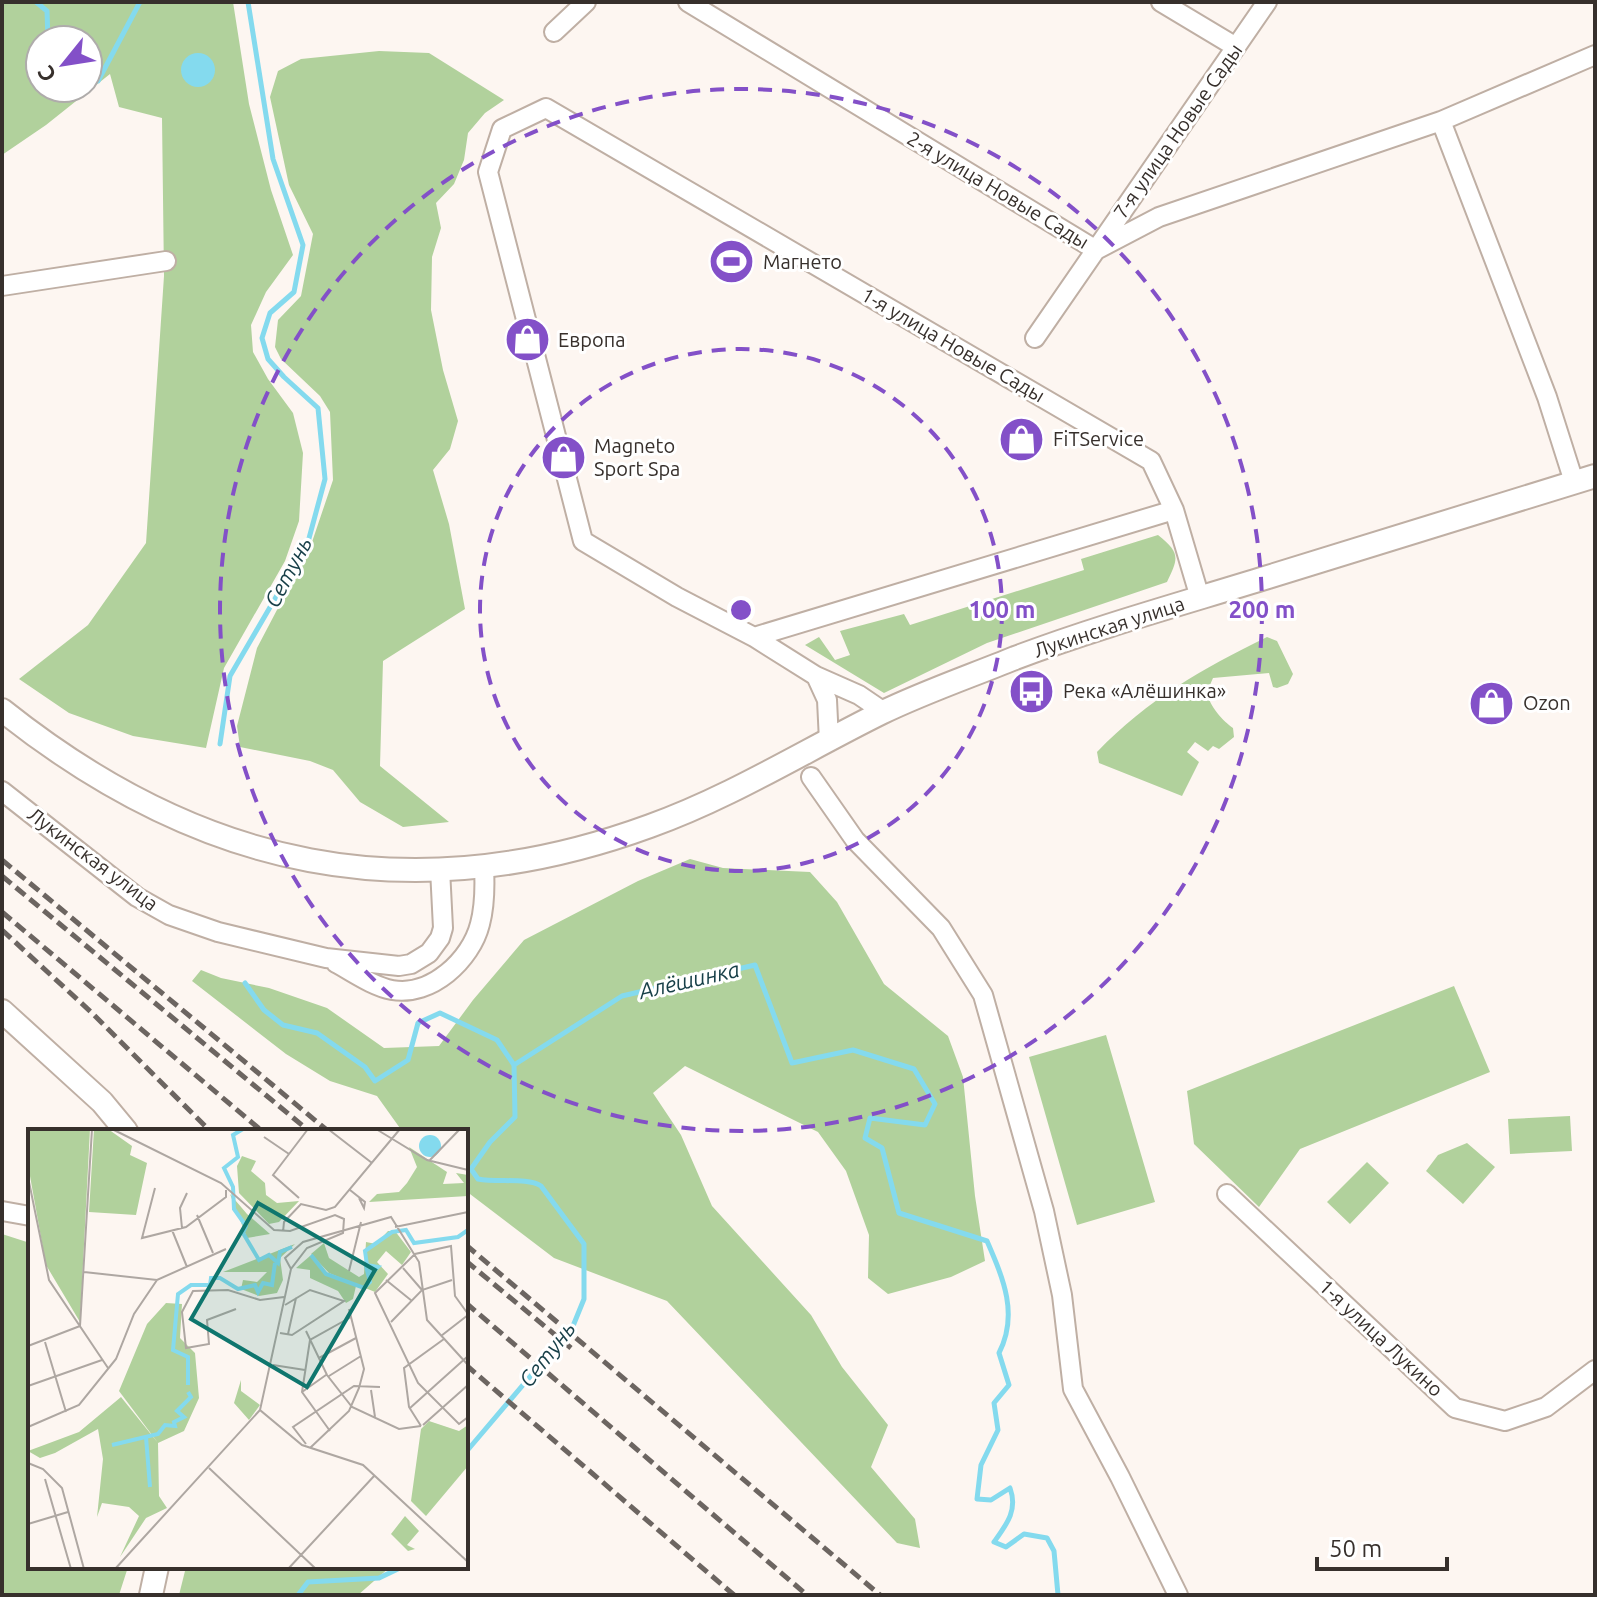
<svg xmlns="http://www.w3.org/2000/svg" width="1597" height="1597" viewBox="0 0 1597 1597" font-family="Ubuntu,sans-serif">
	<style>
		.green { fill: #b1d19c; fill-rule: evenodd }
		.water { fill: #84daee }
		.lines { fill: none; stroke-linecap: round; stroke-linejoin: round }
		.stream { stroke: #84daee; stroke-width: 5 }
		.minor-casing { stroke: #bfafa4; stroke-width: 22 }
		.major-casing { stroke: #bfafa4; stroke-width: 26 }
		.minor { stroke: #fff; stroke-width: 18 }
		.major { stroke: #fff; stroke-width: 22 }
		.rail { stroke: #6c6561; stroke-width: 5; stroke-dasharray: 12 6; stroke-linecap: butt }
		.ring { fill: none; stroke: #8350c8; stroke-width: 4; stroke-dasharray: 14 10 }
		.labels { text-anchor: middle; stroke-width: 6; stroke-linejoin: round; paint-order: stroke }
		.street-label { font-size: 20px; fill: #37302c; stroke: #fff }
		.poi-label { font-size: 20px; fill: #37302c; stroke: #fff; text-anchor: start }
		.water-label { font-size: 22px; font-style: italic; fill: #173f48; stroke: #fff }
		.inset-river { fill: none; stroke: #84daee; stroke-width: 4 }
		.inset-road { fill: none; stroke: #aea7a2; stroke-width: 2 }
		.view { fill: #0f766e; fill-opacity: 0.15; stroke: #0f766e; stroke-width: 4 }
		.inset-edge { fill: none; stroke: #37302c; stroke-width: 4 }
		.centre { fill: #8350c8; stroke: #fff; stroke-width: 4 }
		.ring-label { font-size: 24px; text-anchor: middle; font-weight: bold; fill: #8350c8; stroke: #fff; stroke-width: 6; stroke-linejoin: round; paint-order: stroke }
	</style>
	<rect width="100%" height="100%" fill="#fdf6f1"/>
	<path class="green" d="M2 2H233L249 104 271 190 293 255 266 292 251 325 253 352 268 379 293 413 303 453 299 521 285 561 224 668 206 748 133 736 69 713 19 679 88 625 146 543 164 276 162 118 119 107 110 74 46 125 2 155ZM40 40H88V88H40Z
		M379 51 429 53 504 100 485 113 468 133 464 160 454 184 436 203 441 228 432 257 431 310 443 370 458 421 450 449 433 470 449 524 465 609 383 661 380 766 449 822 403 827 360 802 333 770 310 761 240 747 237 726 257 648 311 545 333 480 330 412 320 396 281 359 275 347 278 320 301 296 313 234 289 185 270 97 278 71 301 59Z
		M1158 535C1180 553 1179 557 1167 582L987 643 884 693 805 645 819 637 835 660 850 655 840 631 904 614 910 625 1084 570 1081 559Z
		M1267 637 1277 641 1293 674 1288 684 1277 688 1273 687 1269 673 1213 678C1211 683 1208 688 1208 693 1208 705 1224 722 1233 728L1234 737 1219 749 1213 746 1208 751 1195 742 1187 752 1199 762 1182 796 1099 763 1097 752C1148 699 1202 669 1267 637Z
		M690 859 723 868 810 872 837 902 884 984 948 1036 963 1077 975 1196 985 1261 951 1277 888 1294 868 1278 869 1235 846 1171 818 1132 685 1066 653 1093 681 1135 712 1206 811 1315 842 1367 888 1425 871 1467 915 1519 920 1548 897 1543 667 1301 554 1258 466 1191V1131H402L377 1096 330 1081 286 1054 192 981 201 970 221 978 269 988 327 1008 384 1048 439 1046 473 1000 524 940 638 881Z
		M1454 986 1490 1072 1300 1149 1259 1207 1194 1144 1187 1091Z
		M1106 1035 1155 1202 1077 1225 1029 1057Z
		M1570 1116 1572 1151 1510 1154 1508 1119Z
		M1467 1143 1495 1167 1463 1204 1426 1171 1438 1155Z
		M1367 1162 1389 1183 1350 1224 1327 1202Z
		M2 1234 30 1243V1567H128L119 1595H2Z
		M186 1567H390L358 1595H179Z"/>
	<path class="water" d="M181 70a17 17 0 1 1 34 0a17 17 0 1 1-34 0Z"/>
	<g class="lines">
		<path class="stream" d="M36 2 47 11 48 40
			M88 81H98L140 2
			M220 744 230 676 308 542 325 479 318 408 284 377 268 359 262 338 270 313 294 292 303 245 273 159 248 2
			M245 983 264 1010 283 1025 317 1033 365 1067 375 1081 408 1060 418 1023 440 1013 497 1040 514 1065 515 1117 490 1142 471 1169 478 1179C497 1183 527 1177 541 1186L584 1244V1299L573 1326 466 1452
			M514 1065 622 996 755 965 792 1063 853 1050 914 1069 935 1104 925 1125 870 1118 865 1138 882 1148 899 1213 987 1241C1003 1278 1019 1314 999 1353L1009 1385 994 1403 998 1430 981 1465 977 1499 991 1500 1010 1488C1018 1510 1007 1524 994 1542L1006 1547 1024 1534 1047 1538 1054 1551 1058 1595
			M298 1595 308 1582 379 1578 402 1567"/>
		<defs>
			<path id="minor" d="M688 2 1096 250 1159 217 1441 121 1595 55
				M1161 2 1236 47
				M554 32 586 2
				M1441 121 1547 397 1574 482
				M2 286 166 261
				M1035 338 1267 2
				M754 637 1174 510
				M816 676 827 700 829 741
				M884 712 859 695 816 676 754 637 677 597 583 541 488 172 502 129 546 108 1151 461 1174 510 1200 598
				M811 777 855 840 941 928 983 995 1044 1211 1062 1295 1073 1389 1120 1477 1178 1595
				M2 791 137 897 169 915 218 932 326 958 399 966 411 964 429 953 440 938 443 928 440 869
				M336 963C353 972 372 986 392 990 431 997 471 960 480 924 485 905 485 886 484 867
				M1227 1194 1455 1408 1505 1421 1546 1407 1595 1370
				M2 1211 30 1216"/>
			<path id="major" d="M2 710C200 868 409 914 650 826 731 797 804 751 881 713 924 692 971 676 1015 658 1097 627 1184 603 1268 577 1377 544 1486 509 1595 476
				M2 1011 102 1102 126 1131
				M151 1595 157 1567"/>
		</defs>
		<use href="#minor" class="minor-casing"/>
		<use href="#major" class="major-casing"/>
		<use href="#minor" class="minor"/>
		<use href="#major" class="major"/>
		<path class="rail" d="M2 860 328 1131
			M2 876 309 1131
			M2 912 262 1131
			M2 930 91 1012 210 1131
			M466 1245 880 1595
			M466 1261 571 1348
			M466 1303 807 1595
			M466 1365 734 1595"/>
	</g>
	<g class="ring">
		<circle cx="741" cy="610" r="261"/>
		<circle cx="741" cy="610" r="521"/>
	</g>
	<defs>
		<symbol id="stadium-disc" viewBox="-11 -11 22 22"><circle r="9.5" fill="#8350c8" stroke="#fff"/><path d="M0-5a6.5 5 0 1 0 0 10a6.5 5 0 1 0 0-10ZM-3.5-1.8h7v3.6h-7Z" fill="#fff"/></symbol>
		<symbol id="shop-disc" viewBox="-11 -11 22 22"><circle r="9.5" fill="#8350c8" stroke="#fff"/><path d="M-5-2.5h2.3a2.7 3.5 0 0 1 5.4 0H5L5.5 6h-11ZM-1.5-2.5h3a1.5 2.3 0 0 0-3 0Z" fill="#fff"/></symbol>
		<symbol id="bus-disc" viewBox="-11 -11 22 22"><circle r="9.5" fill="#8350c8" stroke="#fff"/><path d="M-5-6H5V4H4V6H2V4H-2V6H-4V4H-5ZM-3.5-4V0h7V-4ZM-3.5 1.2v1.5H-2V1.2ZM2 1.2v1.5H3.5V1.2Z" fill="#fff"/></symbol>
	</defs>
	<g fill-rule="evenodd">
		<use href="#stadium-disc" x="706" y="236" width="51" height="51"/>
		<use href="#shop-disc" x="502" y="314" width="51" height="51"/>
		<use href="#shop-disc" x="996" y="414" width="51" height="51"/>
		<use href="#shop-disc" x="538" y="432" width="51" height="51"/>
		<use href="#bus-disc" x="1006" y="666" width="51" height="51"/>
		<use href="#shop-disc" x="1466" y="678" width="51" height="51"/>
	</g>
	<g class="labels">
		<g class="street-label">
			<text transform="translate(1178 131) rotate(-55)" y="7">7-я улица Новые Сады</text>
			<text transform="translate(998 190) rotate(31)" y="7">2-я улица Новые Сады</text>
			<text transform="translate(953 345) rotate(30)" y="7">1-я улица Новые Сады</text>
			<text transform="translate(1109 627) rotate(-18)" y="7">Лукинская улица</text>
			<text transform="translate(93 859) rotate(37)" y="7">Лукинская улица</text>
			<text transform="translate(1381 1338) rotate(43)" y="7">1-я улица Лукино</text>
		</g>
		<g class="poi-label">
			<text x="763" y="269">Магнето</text>
			<text x="558" y="347">Европа</text>
			<text x="1053" y="446">FiTService</text>
			<text x="594" y="453">Magneto<tspan x="594" dy="23">Sport Spa</tspan></text>
			<text x="1063" y="698">Река «Алёшинка»</text>
			<text x="1523" y="710">Ozon</text>
		</g>
		<g class="water-label">
			<text transform="translate(288 572) rotate(-62)" y="8">Сетунь</text>
			<text transform="translate(689 980) rotate(-13)" y="8">Алёшинка</text>
			<text transform="translate(547 1354) rotate(-52)" y="8">Сетунь</text>
		</g>
	</g>
	<g transform="translate(28 1129)">
		<rect width="440" height="440" fill="#fdf6f1"/>
		<path d="M1 0H62L52 193 18 136 0 36ZM66 0H80L104 17 102 26 119 34 108 86 61 83ZM381 18 419 43 415 55 436 54 428 44 440 46V67L341 73 349 65 371 63 379 54 389 38ZM214 27 228 32 223 42 237 54 238 66 249 74 271 72 251 93 241 95 211 64 209 37ZM202 65 219 85 242 105 219 109ZM360 102H367L383 123 374 136 358 122 349 133 360 145 347 163 301 144 283 125 296 114 301 129 331 148 336 145 338 113 348 115ZM267 115 252 129 255 151 249 164 231 167 213 160 215 151 229 153 239 143H195ZM282 127 298 145 328 157 325 170 318 174 310 162 282 149V141L268 139ZM138 174 154 175 152 209 167 224 171 269 156 302 130 314 131 367 139 379 118 389 92 428 111 387 101 378 74 374 69 388 75 330 70 300 27 324 12 329 0 322 51 303 93 268 130 314 91 262 119 195ZM213 251V262L232 276 221 291 206 274ZM401 292 431 302 440 296V337L398 387 383 372 393 300ZM377 387 391 402 379 416 387 420 380 422 363 405Z" fill="#b1d19c"/>
		<path d="M391 17a11 11 0 1 1 22 0a11 11 0 1 1-22 0Z" fill="#84daee"/>
		<path class="inset-river" d="M215 0 205 6 210 28 196 39 205 58 206 80 218 97 215 104 231 131 241 126 250 134 252 123 264 118M283 126 298 145 336 159 342 153 339 141 344 144 350 138 339 136 337 122 364 103 378 101 386 114 430 108 440 101M160 256V228L145 221 150 165 163 156H182L183 149H192L210 160 227 156 230 163 235 154 244 156 247 134M118 308 122 358M84 316 130 305 137 296 147 297 146 293 156 288 149 282 163 268 160 263"/>
		<path class="inset-road" d="M84 0 193 54 246 101 262 102 307 86 316 90 315 104 279 119 263 140 232 281 274 316 335 336 440 433M300 0 344 34M348 0 399 31 440 41M236 8 261 25M401 32 432 0M0 48 21 151 80 239M127 59 114 109 158 98 198 68V61M322 61 337 73 336 79 331 69M271 69 245 46 280 0M169 86 185 124M367 98 440 83M154 99 152 79 159 64M144 101 159 138M255 103 256 93 273 75 298 81 307 78 372 0M375 139 394 161M263 140 257 129 275 113 363 88 391 133 399 191 440 236M321 142 333 93M56 143 129 151 198 120M358 151 384 172M208 180 179 191 181 215 158 219 154 183 165 162 200 161 232 171 256 168M440 185 427 167 423 117 387 125 347 164 390 254 431 295 440 288M363 193 394 161 424 151M52 197 64 0M278 202 299 246 324 278 371 300 393 297M252 204 264 206 316 172 282 161 257 176M260 205 268 169M413 207 440 186M17 213 38 283M0 217 52 197M291 229 328 209M245 236 277 241M301 247 333 227M0 257 74 231M343 261 347 288M274 263 298 246M382 279 440 227M395 296 440 256M393 297 381 278 376 239 416 210M0 298 51 276 88 230 106 185 129 151M302 302 274 263 282 211 323 188M278 315 265 298 326 257 352 258M282 319 321 282 331 259 336 240 321 180M0 334 15 340 34 359 56 440M181 339 288 440M17 350 43 440M0 395 40 383M87 440 232 281M260 440 347 346"/>
		<path class="view" d="M230 74 347 141 279 258 163 190Z"/>
		<rect width="440" height="440" class="inset-edge"/>
	</g>
	<circle cx="741" cy="610" r="12" class="centre"/>
	<g class="ring-label">
		<text x="1002" y="618">100 m</text>
		<text x="1262" y="618">200 m</text>
	</g>
	<rect width="1597" height="1597" fill="none" stroke="#37302c" stroke-width="8"/>
	<g transform="translate(64 64) rotate(240)"><circle r="38" fill="#ffffff" stroke="#afacab" stroke-width="2"/>
	<path d="M0-6L14 30L0 20L-14 30Z" fill="#8350c8"/>
	<text y="-12" font-size="22" font-weight="bold" text-anchor="middle" fill="#37302c">С</text>
	</g>
	<path d="M1317 1557v12h130v-12" fill="none" stroke="#37302c" stroke-width="4"/>
	<text x="1329" y="1557" font-size="24" fill="#37302c" stroke="#ffffff" stroke-width="6" paint-order="stroke">50 m</text>
</svg>
